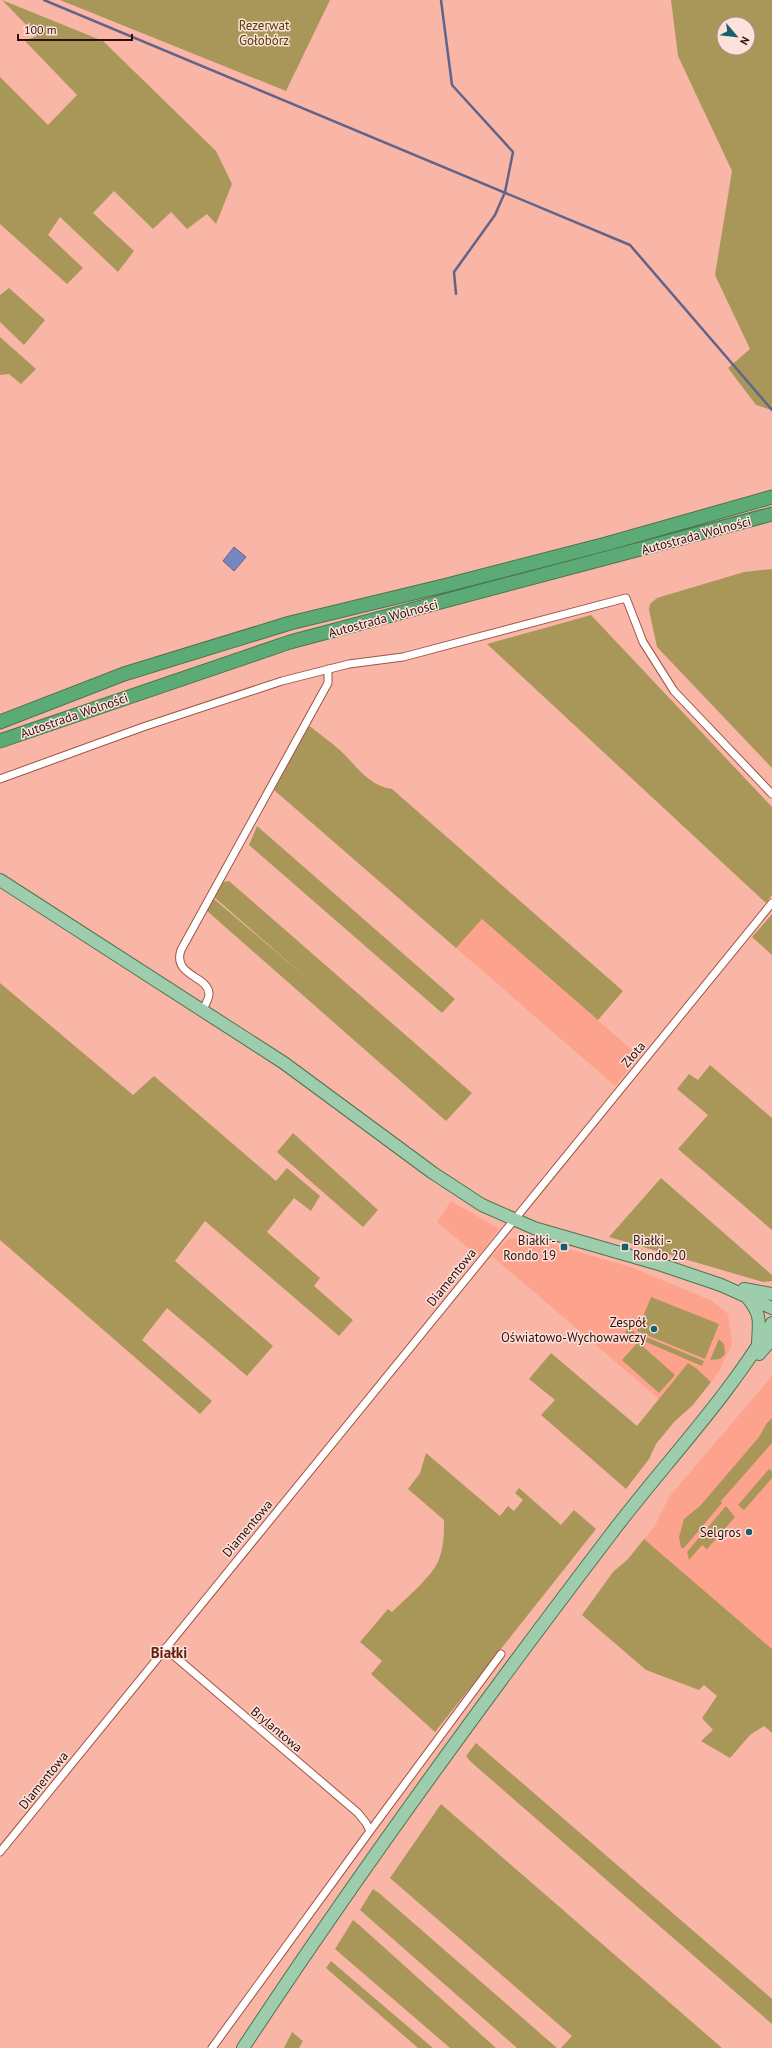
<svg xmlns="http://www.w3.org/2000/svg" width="772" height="2048" viewBox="0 0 772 2048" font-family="'PT Sans',sans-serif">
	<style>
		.built { fill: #fda28d }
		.green { fill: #a9975a; fill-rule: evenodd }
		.water { fill: #7886c0; stroke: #626389 }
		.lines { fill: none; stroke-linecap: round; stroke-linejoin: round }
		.stream { stroke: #626389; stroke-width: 2.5 }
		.street-casing { stroke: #9f5444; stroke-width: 9 }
		.primary-casing { stroke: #4c7550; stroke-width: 14 }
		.highway-casing { stroke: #4c7550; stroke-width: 15 }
		.street { stroke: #fff; stroke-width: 7 }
		.primary { stroke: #9dcdad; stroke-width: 12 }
		.highway { stroke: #5cab77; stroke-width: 13 }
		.poi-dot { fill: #16606e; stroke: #fde2dc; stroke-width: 1.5 }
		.labels { text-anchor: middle; stroke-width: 3; stroke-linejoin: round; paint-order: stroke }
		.park-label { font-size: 13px; fill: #4f4009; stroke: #fde2dc }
		.street-label { font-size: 13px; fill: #2e1009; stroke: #fde2dc }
		.poi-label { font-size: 13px; fill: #2e1009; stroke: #fde2dc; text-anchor: end }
		.quarter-label { font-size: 15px; font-weight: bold; fill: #631e0f; stroke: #fde2dc }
	</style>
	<rect width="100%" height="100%" fill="#f9b6a6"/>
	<path class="built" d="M482 919 639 1056 615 1086 456 948Z
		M451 1201 499 1229 478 1256 437 1222Z
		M527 1237 634 1268 712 1301 728 1314 732 1345 718 1373 711 1382 696 1368 688 1363 659 1399 492 1256 507 1240Z
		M772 1376V1649L644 1539 654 1527 669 1497Z"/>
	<path class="green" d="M2 0 103 41 216 151 232 184 216 224 207 214 187 229 171 212 153 229 114 191 93 213 134 251 118 272 60 217 48 235 83 268 67 284 0 224V77L48 125 77 95 25 41 37 36Z
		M60 0H330L286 91Z
		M671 0H772V410L756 405 728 368 750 349 715 275 732 171 678 56ZM724 24H748V48H724Z
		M9 288 45 320 24 345 0 322V295Z
		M0 337 36 369 21 384 9 374 0 375Z
		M772 569V768L657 647 649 610 650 604 657 598 744 572Z
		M591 615 772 807V895L766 903 487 644Z
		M306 726 311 727C322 736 335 745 345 755 359 770 371 786 392 789L623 991 598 1020 482 919 456 948 274 790Z
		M257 826 455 999 442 1013 249 845Z
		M229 881 472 1093 446 1121 207 911 214 899 308 979 214 897 223 882Z
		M772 914V955L752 937Z
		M0 983 133 1095 154 1076 276 1181 287 1168 320 1196 311 1211 294 1198 267 1232 320 1278 314 1286 353 1320 339 1336 205 1221 175 1261 273 1346 247 1376 167 1308 142 1340 212 1401 200 1414 0 1240Z
		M710 1065 772 1118V1230L678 1149 708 1115 677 1089 689 1074 698 1080Z
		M293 1133 378 1210 363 1227 277 1152Z
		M661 1178 772 1275V1281L763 1282 609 1237Z
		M651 1297 719 1324 705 1359 637 1331Z
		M627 1329 704 1361 702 1366 625 1333Z
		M719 1339 724 1344 725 1354 720 1359 710 1360Z
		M638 1342 675 1375 659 1393 622 1360Z
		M551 1353 637 1426 688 1363 696 1368 711 1382 693 1405 674 1422 656 1444 649 1459 626 1489 541 1415 555 1400 529 1379Z
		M772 1418V1443L721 1501 722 1503 684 1548H681L679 1537 684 1519 700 1506 759 1437 767 1423Z
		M426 1453 500 1516 508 1506 514 1511 523 1500 515 1493 519 1488 561 1525 574 1510 596 1529 435 1732 371 1674 382 1661 360 1642 388 1609 392 1612C405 1599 434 1575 439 1559 444 1546 444 1534 444 1520L408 1489 420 1473Z
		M769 1469 772 1471V1478L744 1510 738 1505Z
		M726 1506 735 1517 707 1549 702 1545 689 1560 687 1552Z
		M644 1539 772 1649V1733L764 1726 750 1735 730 1758 701 1741 713 1730 702 1718 717 1696 704 1685 699 1690 646 1670 582 1615 613 1572 628 1559Z
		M476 1743 772 1999V2024L471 1762 466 1756Z
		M441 1804 722 2048H561L572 2036 390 1878Z
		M373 1889 379 1893 557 2048H517L360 1910Z
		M353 1920 358 1924 496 2048H450L335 1949Z
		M331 1961 433 2048H418L326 1968Z
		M292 2032 303 2041 299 2048H284Z"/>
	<path class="water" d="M234 547 246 557 234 571 223 561Z"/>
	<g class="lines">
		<path class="stream" d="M44 0 630 245 772 410
			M441 0 452 85 513 152 505 192 495 215 454 272 456 294"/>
		<defs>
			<path id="street" d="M0 779 143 727 282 681 349 664 403 657 626 598 643 642 674 691 772 794
				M203 1009C205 1005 209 999 209 994 209 976 172 976 181 950L328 683V669
				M165 1648 358 1813 366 1823 370 1831 212 2048
				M370 1831 501 1654
				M0 1852 772 903"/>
			<path id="primary" d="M0 880 284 1063 433 1173 482 1205 534 1228 662 1265 721 1285 772 1308
				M744 1289 772 1294
				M747 1297C762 1316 759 1320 758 1343
				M759 1354 772 1339
				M243 2048C359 1872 483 1702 611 1534 664 1464 727 1399 772 1323"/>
			<path id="highway" d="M0 722 124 674 290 623 447 585 606 544 772 497
				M0 741 290 642 772 514"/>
		</defs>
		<use href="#street" class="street-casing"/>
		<use href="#primary" class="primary-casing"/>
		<use href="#highway" class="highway-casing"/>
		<use href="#street" class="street"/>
		<use href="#primary" class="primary"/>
		<use href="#highway" class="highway"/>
	</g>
	<g class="poi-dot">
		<rect x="560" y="1243" width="8" height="8" rx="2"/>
		<rect x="621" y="1243" width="8" height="8" rx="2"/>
		<circle cx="654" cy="1329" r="4"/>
		<circle cx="749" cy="1532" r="4"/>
	</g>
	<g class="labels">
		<g class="park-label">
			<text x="264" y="30">Rezerwat<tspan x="264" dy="15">Gołobórz</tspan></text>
		</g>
		<g class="street-label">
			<text transform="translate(696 535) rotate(-15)" y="5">Autostrada Wolności</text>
			<text transform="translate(383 618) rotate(-15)" y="5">Autostrada Wolności</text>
			<text transform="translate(74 715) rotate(-19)" y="5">Autostrada Wolności</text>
			<text transform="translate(633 1054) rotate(-50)" y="5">Złota</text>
			<text transform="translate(451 1277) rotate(-51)" y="5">Diamentowa</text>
			<text transform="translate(247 1528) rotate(-50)" y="5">Diamentowa</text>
			<text transform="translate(277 1729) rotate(40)" y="5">Brylantowa</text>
			<text transform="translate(43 1780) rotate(-51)" y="5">Diamentowa</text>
		</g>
		<g class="poi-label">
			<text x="556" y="1245">Białki -<tspan x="556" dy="15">Rondo 19</tspan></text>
			<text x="633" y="1245" text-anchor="start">Białki -<tspan x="633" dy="15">Rondo 20</tspan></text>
			<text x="646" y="1327">Zespół<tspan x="646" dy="15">Oświatowo-Wychowawczy</tspan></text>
			<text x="741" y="1537">Selgros</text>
		</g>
		<g class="quarter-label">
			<text x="169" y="1658">Białki</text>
		</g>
	</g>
	<g transform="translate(736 36) rotate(118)"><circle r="19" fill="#fde2dc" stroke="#aa8e88"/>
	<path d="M0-3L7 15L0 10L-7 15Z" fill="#16606e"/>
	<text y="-6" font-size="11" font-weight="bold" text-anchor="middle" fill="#2e1009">N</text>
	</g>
	<path d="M18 34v6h114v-6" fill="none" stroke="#2e1009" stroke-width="2"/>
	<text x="24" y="34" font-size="12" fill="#2e1009" stroke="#fde2dc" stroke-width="3" paint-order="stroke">100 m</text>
</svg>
